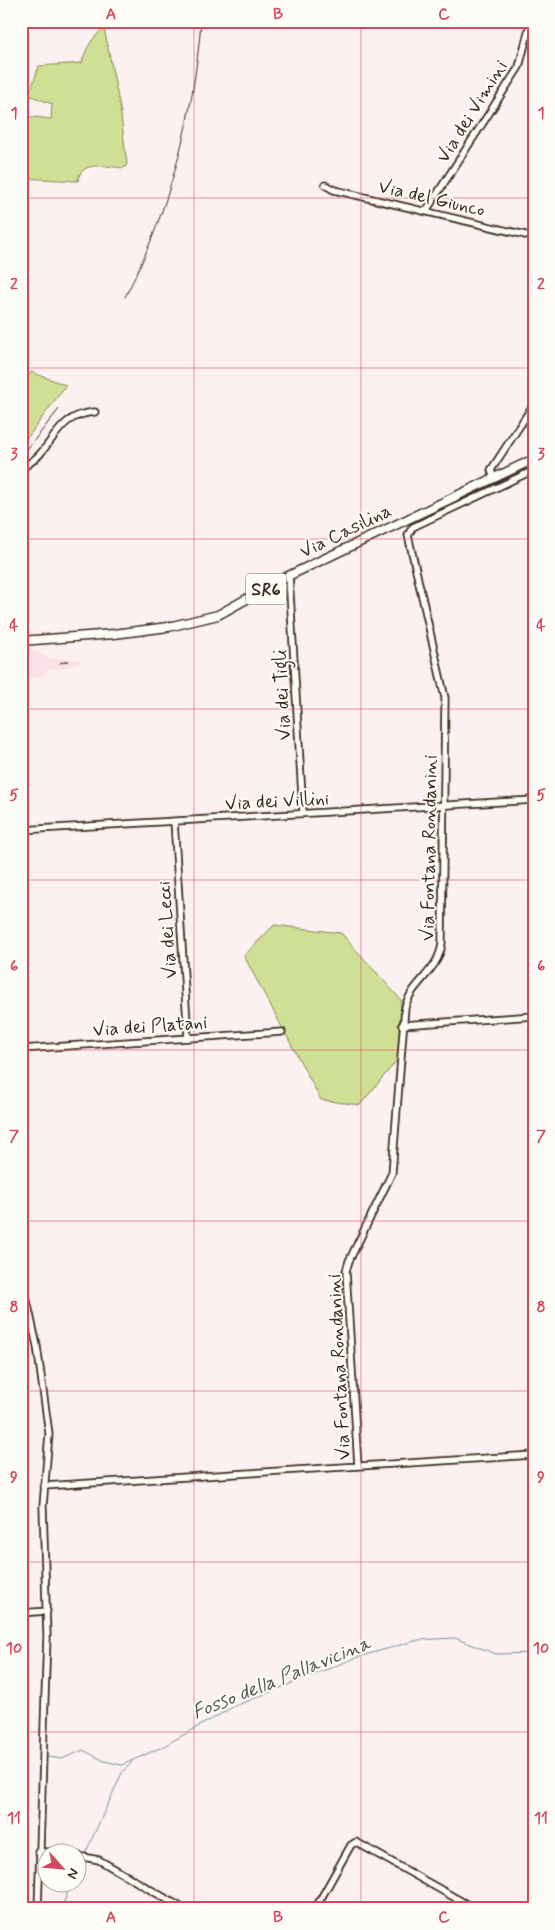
<svg xmlns="http://www.w3.org/2000/svg" width="555" height="1930" viewBox="0 0 555 1930" font-family="Mynerve,sans-serif">
	<style>
		.built { fill: #fae1e7 }
		.green { fill: #cfe094; stroke: #858559 }
		.lines { fill: none; stroke-linecap: round; stroke-linejoin: round }
		.stream { stroke: #70929f; stroke-width: 1 }
		.minor-casing { stroke: #3b2a1e; stroke-width: 9 }
		.major-casing { stroke: #3b2a1e; stroke-width: 11 }
		.minor { stroke: #fdfcf7; stroke-width: 5.5 }
		.major { stroke: #fdfcf7; stroke-width: 8 }
		.rail { stroke: #3b2a1e; stroke-width: 1 }
		.grid { fill: none; stroke: #d1495b; stroke-width: 1; stroke-opacity: 0.55 }
		.labels { text-anchor: middle; stroke-width: 4; stroke-linejoin: round; paint-order: stroke }
		.shield { fill: #fdfcf7; stroke: #75695f; stroke-width: 1 }
		.shield-label { font-size: 18px; font-weight: bold; fill: #3b2a1e }
		.street-label { font-size: 19px; fill: #3b2a1e; stroke: #fdfcf7 }
		.water-label { font-size: 20px; font-style: italic; fill: #515554; stroke: #fdfcf7 }
		.neatline { fill: none; stroke: #d1495b; stroke-width: 2 }
		.grid-label { font-size: 16px; text-anchor: middle; font-weight: bold; fill: #d1495b }
	</style>
	<rect width="100%" height="100%" fill="#fcf0f0"/>
	<filter id="ink" filterUnits="userSpaceOnUse"><feTurbulence type="fractalNoise" baseFrequency=".02" numOctaves="2"/><feDisplacementMap in="SourceGraphic" scale="10" xChannelSelector="R" yChannelSelector="G"/><feConvolveMatrix kernelMatrix="1 2 1 2 8 2 1 2 1" color-interpolation-filters="sRGB"/></filter>
	<g filter="url(#ink)">
		<path class="built" d="M21 647H29L49 659H80V663L57 669H48L41 677 21 678Z"/>
		<path class="green" d="M104 28 120 108 127 165 124 168C109 167 80 159 78 181L21 178V122L24 116 51 119 52 104 29 95 39 66 82 63C85 49 93 37 104 28Z
			M31 372 66 385 28 437 21 435V380L24 381Z
			M274 925 341 933 401 1000 398 1059 360 1105 321 1100 244 956Z"/>
		<g class="lines">
			<path class="stream" d="M48 1757 62 1759 83 1750 104 1761 122 1765 162 1747 235 1706 358 1657 418 1640 455 1638 496 1654 534 1653
				M85 1854 122 1773 132 1762
				M78 1871 82 1860
				M61 1909 72 1882"/>
			<defs>
				<path id="minor" d="M325 185 334 190 534 237
					M426 211 519 67 531 21
					M21 469C28 464 35 460 40 454 59 432 63 415 95 412
					M494 478 491 470 534 404
					M289 576 303 813
					M174 821 188 1038
					M21 830 534 800
					M402 1025 534 1016
					M21 1049 282 1032
					M21 1232 24 1287 37 1346 49 1434 43 1506 47 1636 38 1909
					M358 1466 346 1271 349 1261 392 1173 405 1007C412 982 439 971 442 943L445 698 408 535 413 527 534 470
					M44 1486 534 1455
					M21 1613 47 1611
					M38 1852H53
					M78 1856 99 1860 184 1909
					M21 1908 38 1906
					M315 1909 351 1845 356 1842 475 1909"/>
				<path id="major" d="M21 641 114 634 168 627 218 615 284 578 534 459"/>
			</defs>
			<use href="#minor" class="minor-casing"/>
			<use href="#major" class="major-casing"/>
			<use href="#minor" class="minor"/>
			<use href="#major" class="major"/>
			<path class="rail" d="M125 297C169 213 194 116 201 21
				M21 457 59 409
				M60 663 68 661"/>
		</g>
	</g>
	<path class="grid" d="M194 21V1909M361 21V1909M21 198H534M21 368H534M21 539H534M21 709H534M21 880H534M21 1050H534M21 1221H534M21 1391H534M21 1562H534M21 1732H534"/>
	<g class="labels">
		<rect class="shield" x="246" y="573.5" width="40" height="31" rx="4"/>
		<g class="shield-label">
			<text x="266" y="595">SR6</text>
		</g>
		<g class="street-label">
			<text transform="translate(471 111) rotate(-58)" y="7">Via dei Vimini</text>
			<text transform="translate(432 197) rotate(13)" y="7">Via del Giunco</text>
			<text transform="translate(345 530) rotate(-26)" y="7">Via Casilina</text>
			<text transform="translate(281 695) rotate(-93)" y="7">Via dei Tigli</text>
			<text transform="translate(277 800) rotate(-3)" y="7">Via dei Villini</text>
			<text transform="translate(428 848) rotate(-89)" y="7">Via Fontana Rondanini</text>
			<text transform="translate(166 930) rotate(-94)" y="7">Via dei Lecci</text>
			<text transform="translate(150 1025) rotate(-4)" y="7">Via dei Platani</text>
			<text transform="translate(338 1367) rotate(-93)" y="7">Via Fontana Rondanini</text>
		</g>
		<g class="water-label">
			<text transform="translate(281 1677) rotate(-22)" y="7">Fosso della Pallavicina</text>
		</g>
	</g>
	<rect width="555" height="1930" fill="none" stroke="#fdfcf7" stroke-width="55"/>
	<g transform="translate(62 1868) rotate(117)"><circle r="24" fill="#fdfcf7" stroke="#afa8a0"/>
	<path d="M0-4L9 19L0 12L-9 19Z" fill="#d1495b"/>
	<text y="-8" font-size="14" font-weight="bold" text-anchor="middle" fill="#3b2a1e">N</text>
	</g>
	<rect x="28" y="28" width="500" height="1874" class="neatline"/>
	<g class="grid-label">
		<text x="111" y="19">A</text>
		<text x="278" y="19">B</text>
		<text x="444" y="19">C</text>
		<text x="14" y="118">1</text>
		<text x="541" y="118">1</text>
		<text x="14" y="289">2</text>
		<text x="541" y="289">2</text>
		<text x="14" y="459">3</text>
		<text x="541" y="459">3</text>
		<text x="14" y="630">4</text>
		<text x="541" y="630">4</text>
		<text x="14" y="800">5</text>
		<text x="541" y="800">5</text>
		<text x="14" y="971">6</text>
		<text x="541" y="971">6</text>
		<text x="14" y="1141">7</text>
		<text x="541" y="1141">7</text>
		<text x="14" y="1312">8</text>
		<text x="541" y="1312">8</text>
		<text x="14" y="1482">9</text>
		<text x="541" y="1482">9</text>
		<text x="14" y="1653">10</text>
		<text x="541" y="1653">10</text>
		<text x="14" y="1823">11</text>
		<text x="541" y="1823">11</text>
		<text x="111" y="1922">A</text>
		<text x="278" y="1922">B</text>
		<text x="444" y="1922">C</text>
	</g>
</svg>
